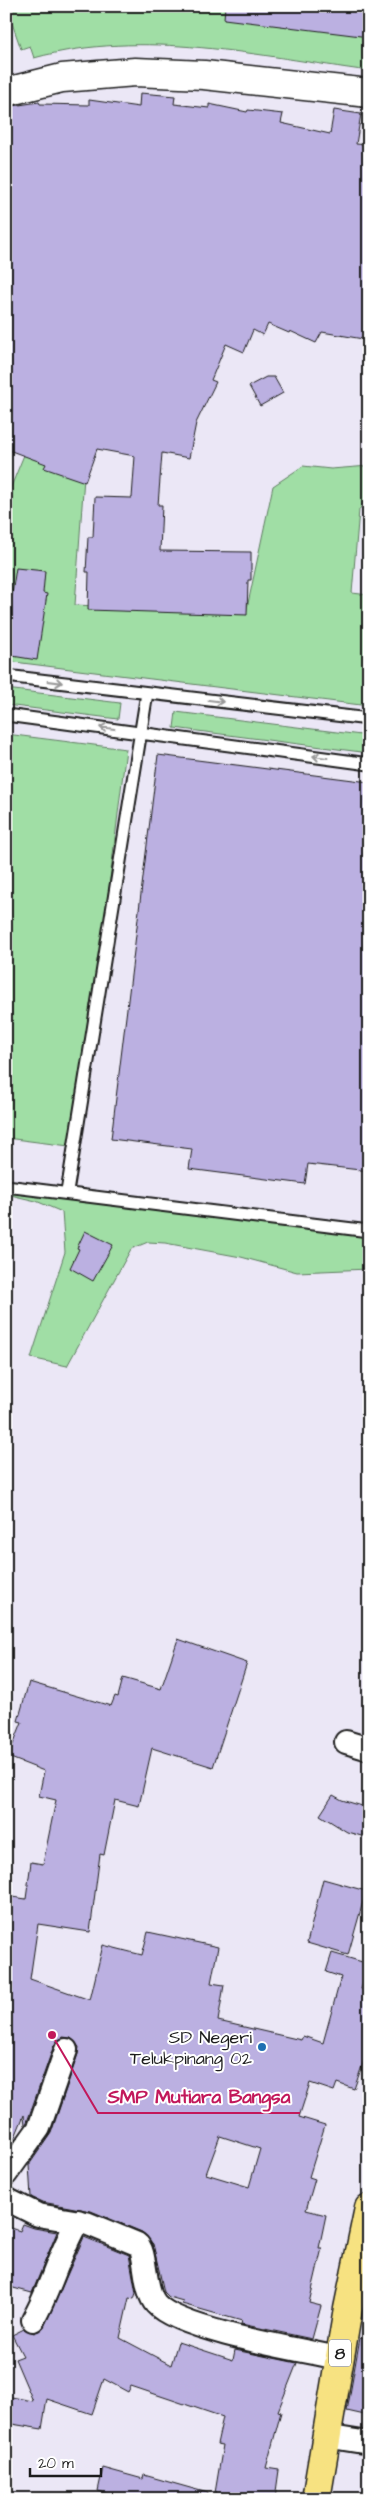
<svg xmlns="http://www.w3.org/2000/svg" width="375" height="2505" viewBox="0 0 375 2505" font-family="'Architects Daughter',sans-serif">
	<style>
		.green { fill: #a0dea5; stroke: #5e7d60 }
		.building { fill: #bbb0e1; stroke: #1c1c1c; fill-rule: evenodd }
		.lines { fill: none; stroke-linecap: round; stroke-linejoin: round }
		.lane-casing { stroke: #1c1c1c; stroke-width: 15 }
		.street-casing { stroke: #1c1c1c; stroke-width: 26 }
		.secondary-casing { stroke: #1c1c1c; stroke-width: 31 }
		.highway-casing { stroke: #1c1c1c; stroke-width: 31 }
		.lane { stroke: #fff; stroke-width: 11 }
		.street { stroke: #fff; stroke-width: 22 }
		.secondary { stroke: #fff; stroke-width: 28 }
		.highway { stroke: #f7e281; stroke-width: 28 }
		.oneway { stroke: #999 }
		.poi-dot { fill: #1f6fb2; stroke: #fff; stroke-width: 2 }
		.labels { text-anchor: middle; stroke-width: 4; stroke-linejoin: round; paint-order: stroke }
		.shield { fill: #fff; stroke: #606060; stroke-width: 1 }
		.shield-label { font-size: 16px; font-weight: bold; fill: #1c1c1c }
		.poi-label { font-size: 18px; fill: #1c1c1c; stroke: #fff; text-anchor: end }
		.leader { fill: none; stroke: #c2185b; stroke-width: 2 }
		.callout-dot { fill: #c2185b; stroke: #fff; stroke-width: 2 }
		.callout-label { font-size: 19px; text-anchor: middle; font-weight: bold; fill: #c2185b; stroke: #fff; stroke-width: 4; stroke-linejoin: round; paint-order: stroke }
	</style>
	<rect width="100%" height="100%" fill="#ebe7f6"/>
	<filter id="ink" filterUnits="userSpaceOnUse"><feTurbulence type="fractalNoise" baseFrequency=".02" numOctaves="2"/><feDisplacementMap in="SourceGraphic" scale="10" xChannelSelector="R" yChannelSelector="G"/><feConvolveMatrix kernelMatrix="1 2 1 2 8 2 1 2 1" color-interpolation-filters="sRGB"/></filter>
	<g filter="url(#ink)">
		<path class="green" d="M6 6H369V71C258 56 144 28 34 58L30 46 21 49Z
			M24 455 84 477 75 605 246 613 273 486 303 466 331 469 369 466V494L359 510 352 593 369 595V706L6 661V499Z
			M6 689 120 703 118 719 6 705Z
			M176 712 369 736V753L174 728Z
			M6 734 126 749 77 1147 6 1138Z
			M6 1185 341 1230 369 1237V1269L297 1272 241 1257 165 1243 148 1242 131 1249 67 1366 31 1358 65 1252 62 1212 36 1201 6 1194Z"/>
		<path class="building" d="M225 6H369V37L224 19Z
			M140 93 175 96 174 104 209 108V104L247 112 248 110 283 114 281 123 330 134 334 110 361 114 356 144 369 145V340L322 332 316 343 290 331 289 333 268 324 263 335 253 330 244 352 226 344 211 380 216 382 196 423 189 458 162 453 158 505H162L160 551 251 552V580H248L247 615 88 610 89 572H86L88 537H93L95 497 132 498 135 456 97 449 85 482 44 468 46 464 6 449V107L39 102 40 104 89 105V100L139 107Z
			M266 377H274L283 393 260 406 249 386Z
			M16 568 45 571 43 593 47 594 37 660 6 655V632Z
			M158 755 369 782V1171L308 1164 305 1184 189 1169 192 1149 111 1139Z
			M85 1231 113 1245 93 1281 70 1268 79 1249 77 1248Z
			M178 1639 247 1663 213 1767 152 1748 139 1806 115 1800 104 1855 100 1854 90 1932 38 1924 30 1979 90 2000 103 1945 142 1955 148 1932 218 1947 211 1983 224 1985 218 2021 301 2040 303 2036 323 2043 341 1977 326 1972 332 1953 369 1964 361 1989 369 1991V2020L364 2038 369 2039V2046L354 2089 337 2083 334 2091 310 2083 299 2117 325 2125 309 2177 315 2179 306 2210 326 2215 319 2248H322L309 2303 321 2306 312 2339 241 2324 242 2321 182 2304 183 2301 169 2297 164 2292 153 2244 142 2232 91 2211 42 2202 31 2197 29 2165 51 2133 78 2054 79 2047 71 2038 63 2037 54 2045 27 2122 25 2125 24 2115 13 2142 6 2151V2096L9 2080 6 2079V1896L26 1899 31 1862 43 1864 56 1800 39 1796 44 1771 8 1757 22 1722 18 1721 29 1682 111 1706 115 1696 118 1697 123 1678 161 1689ZM220 2136 260 2149 249 2187 206 2174Z
			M333 1795 342 1800 369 1808V1838L347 1832 320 1815Z
			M323 1879 366 1891 348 1955 307 1943Z
			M23 2224 34 2228 57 2232 32 2293 6 2286V2226L20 2231Z
			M84 2237 129 2255 136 2293 134 2299 129 2298 120 2338 171 2365 178 2342 233 2360 235 2350 297 2363 278 2411 281 2412 266 2468 279 2470 275 2499H214L223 2445 217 2444 223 2417 131 2386 128 2392 104 2379 92 2414 47 2399 42 2429 6 2423V2396L33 2401 15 2359 23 2356 12 2335 24 2329 34 2333 44 2327Z
			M360 2338 369 2339V2416L347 2411Z
			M103 2468 143 2479 144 2475 208 2493 207 2499H127L98 2491Z"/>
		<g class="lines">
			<defs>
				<path id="lane" d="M6 676 369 719
					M6 715 369 764
					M6 1186 369 1231
					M67 1192 147 693"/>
				<path id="street" d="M346 1742 369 1749
					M6 2174 39 2128 66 2050
					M6 2199 38 2215 86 2223 137 2244C147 2251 143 2290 156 2304 179 2330 301 2350 339 2358
					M33 2320C51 2289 59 2252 78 2221
					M325 2436 369 2443"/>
				<path id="secondary" d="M6 92 62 78 135 72 204 75 369 93"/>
				<path id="highway" d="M316 2499 348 2309 369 2208"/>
			</defs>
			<use href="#lane" class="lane-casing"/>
			<use href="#street" class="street-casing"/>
			<use href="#secondary" class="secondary-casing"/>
			<use href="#highway" class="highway-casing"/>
			<use href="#lane" class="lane"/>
			<use href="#street" class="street"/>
			<use href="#secondary" class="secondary"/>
			<use href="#highway" class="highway"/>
		</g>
		<defs><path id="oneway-shaft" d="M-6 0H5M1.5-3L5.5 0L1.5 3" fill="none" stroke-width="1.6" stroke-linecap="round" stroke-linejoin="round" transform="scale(1.25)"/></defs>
		<g class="oneway">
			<use href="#oneway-shaft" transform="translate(55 682) rotate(7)"/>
			<use href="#oneway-shaft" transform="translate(216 701) rotate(7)"/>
			<use href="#oneway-shaft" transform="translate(107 728) rotate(-173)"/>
			<use href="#oneway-shaft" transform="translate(320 757) rotate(-172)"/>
		</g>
	</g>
	<circle class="poi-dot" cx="262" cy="2047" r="5"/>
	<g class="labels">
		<rect class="shield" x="329" y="2339.5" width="22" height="27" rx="4"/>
		<g class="shield-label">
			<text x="340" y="2359">8</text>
		</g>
		<g class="poi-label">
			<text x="252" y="2043">SD Negeri<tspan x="252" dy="21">Telukpinang 02</tspan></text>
		</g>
	</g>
	<path class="leader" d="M52 2035L98 2113H300"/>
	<circle class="callout-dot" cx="52" cy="2035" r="5"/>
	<g class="callout-label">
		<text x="199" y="2103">SMP Mutiara Bangsa</text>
	</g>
	<rect width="375" height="2505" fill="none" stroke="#fff" stroke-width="25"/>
	<rect x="12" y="12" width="350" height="2480" fill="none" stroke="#1c1c1c" stroke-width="2" filter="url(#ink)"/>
	<path d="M30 2468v8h71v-8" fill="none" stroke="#1c1c1c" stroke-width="2.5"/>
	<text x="38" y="2468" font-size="15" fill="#1c1c1c" stroke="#ffffff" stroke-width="4" paint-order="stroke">20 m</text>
</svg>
